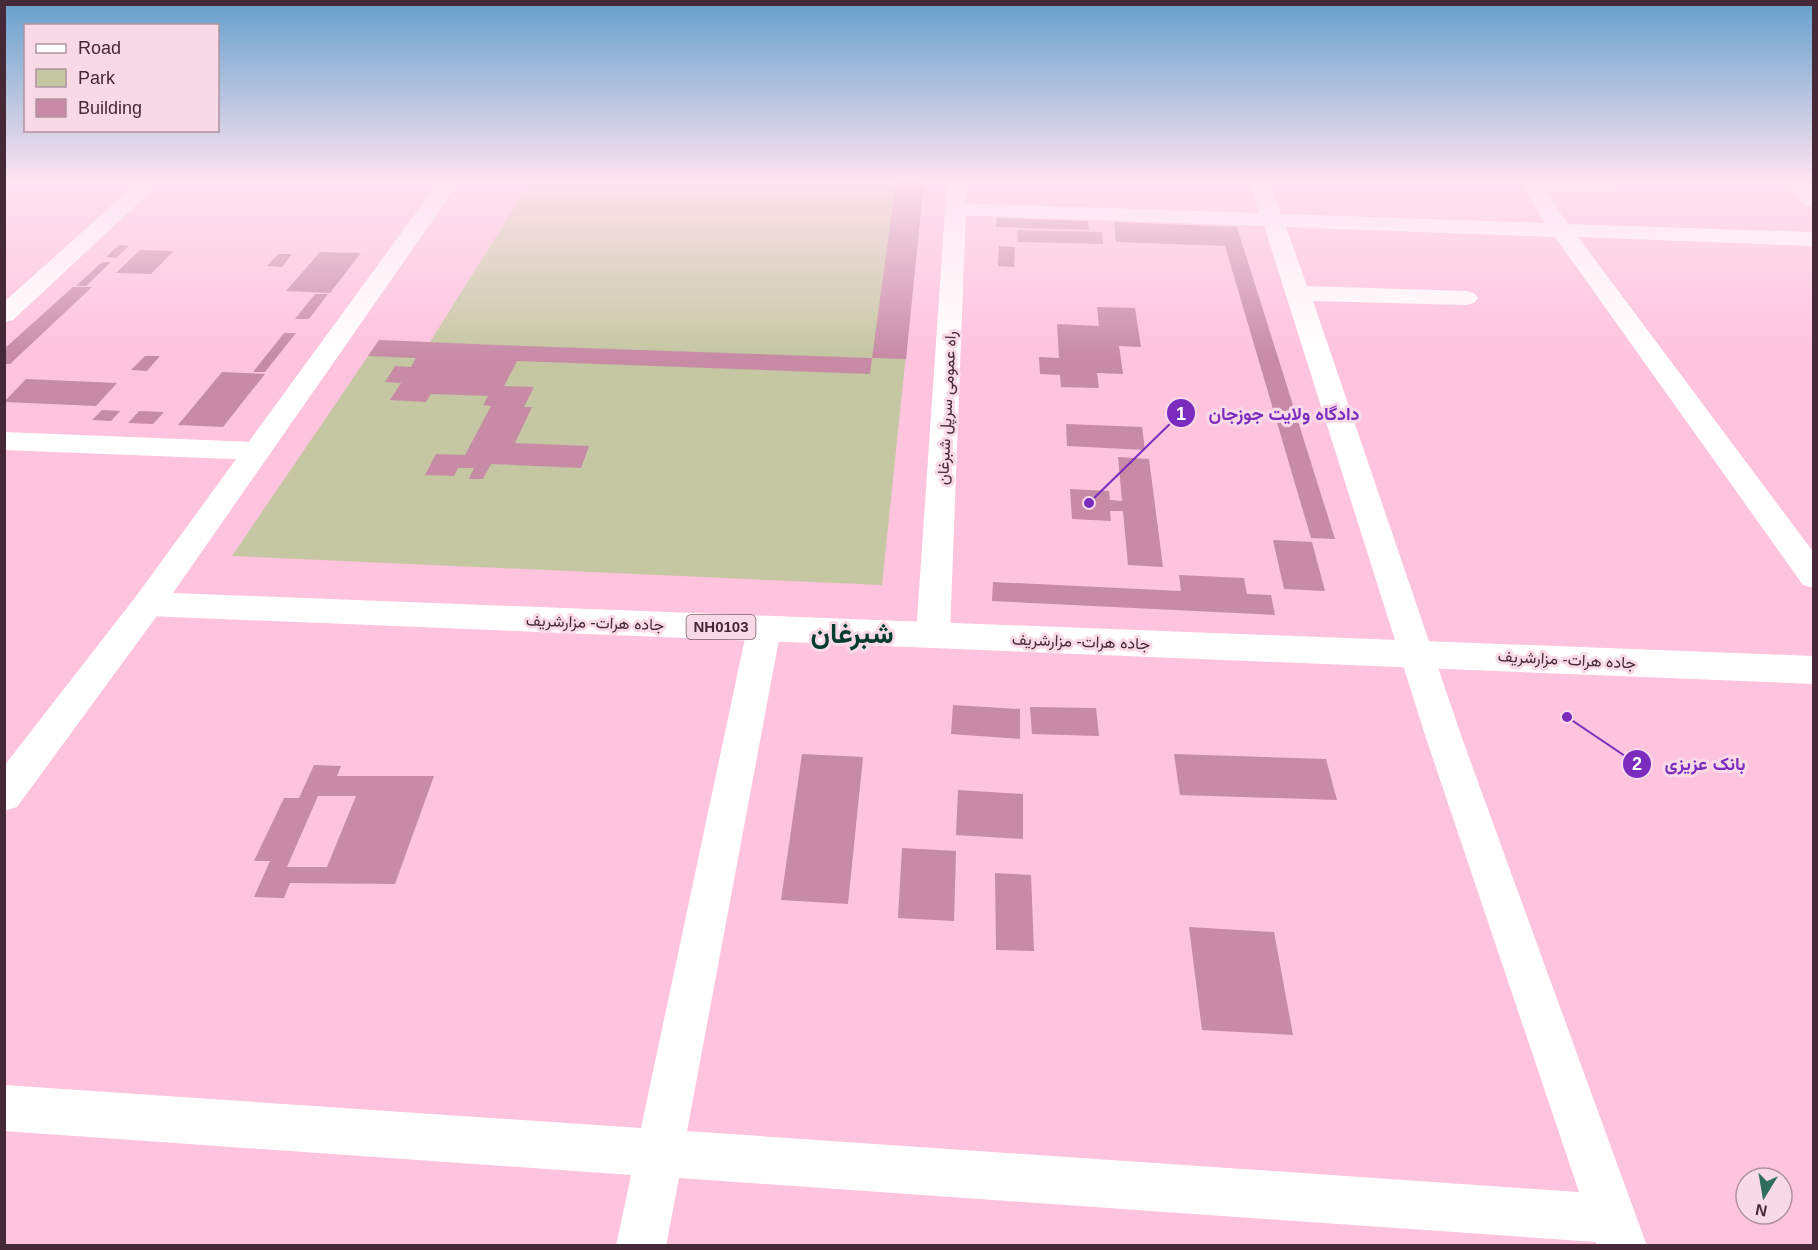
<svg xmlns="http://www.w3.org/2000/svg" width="1818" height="1250" viewBox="0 0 1818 1250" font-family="Helvetica,Vazirmatn,sans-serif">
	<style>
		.green { fill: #c4c7a2 }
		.building { fill: #c78ba6; fill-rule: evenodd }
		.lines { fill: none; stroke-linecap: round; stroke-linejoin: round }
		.minor { fill: #fff; fill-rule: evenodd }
		.major { fill: #fff; fill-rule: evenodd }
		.highway { fill: #fff; fill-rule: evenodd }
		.labels { text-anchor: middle; stroke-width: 6; stroke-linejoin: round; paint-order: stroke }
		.shield { fill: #f8dae7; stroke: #7b5e6b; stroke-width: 1.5 }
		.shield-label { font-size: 15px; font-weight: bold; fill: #462936 }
		.street-label { font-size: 16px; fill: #462936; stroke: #f8dae7 }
		.town-label { font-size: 28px; font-weight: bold; fill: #043c2e; stroke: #f8dae7 }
		.leader { fill: none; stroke: #7b2cbf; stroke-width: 2 }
		.callout-dot { fill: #7b2cbf; stroke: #f8dae7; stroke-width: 2 }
		.mark-label { font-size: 18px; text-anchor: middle; font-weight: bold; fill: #fff }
		.callout-label { font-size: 18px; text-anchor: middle; font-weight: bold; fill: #7b2cbf; stroke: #f8dae7; stroke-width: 6; stroke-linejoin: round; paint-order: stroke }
	</style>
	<rect width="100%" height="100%" fill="#fec3dd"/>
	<path class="green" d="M531 181H924L882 585 232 556 379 340 430 342Z"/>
	<path class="building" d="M896 181H924L906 359 872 358Z
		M997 218 1088 221 1089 230 996 227Z
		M1114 222 1237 227 1335 539 1311 538 1225 246 1116 242Z
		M1017 230 1102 232 1103 244 1018 242Z
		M119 245 129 246 116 258 106 257Z
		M999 246 1015 247 1014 267 998 266Z
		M140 250 174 251 151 274 116 273Z
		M320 252 361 253 330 293 286 291Z
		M278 254H292L282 267 267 266Z
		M102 262H111L86 286H76Z
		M73 287H92L10 364H4V349Z
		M315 294H328L309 319H295Z
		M1097 307 1135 308 1141 347 1119 346 1123 374 1097 373 1099 388 1061 387 1060 375 1040 374 1039 357 1059 358 1057 324 1099 326Z
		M284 333H296L265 372H253Z
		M379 340 525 346 872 358 870 374 517 361 504 386 534 387 524 407H532L515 443 589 446 581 468 491 464 483 479H469L474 468H458L454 476 425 475 436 454 465 455 491 406 483 405 488 396 431 394 426 402 390 400 401 383 385 382 395 366 411 367 416 358 368 356Z
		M145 356H160L147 371 131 370Z
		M222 372 265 374 223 427 178 425Z
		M26 379 117 383 96 406 4 402Z
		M102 410 120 411 111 421 92 420Z
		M139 411 164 412 153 424 128 423Z
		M1066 424 1142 427 1145 450 1067 446Z
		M1118 457 1149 459 1163 567 1128 565 1123 511H1110L1111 521 1072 519 1070 489 1109 491 1110 500 1122 501Z
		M1273 540 1312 542 1325 591 1284 589Z
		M1179 575 1244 578 1247 594 1271 595 1275 615 992 601 993 582 1181 591Z
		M953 705 1020 709V739L951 734Z
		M1030 707 1096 708 1099 736 1032 734Z
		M802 754 863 757 848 904 781 900Z
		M1174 754 1326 759 1337 800 1180 795Z
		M314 765 341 766 337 776H434L395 884 290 883 284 898 254 897 270 861H254L284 798H299ZM318 796H356L327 867H287Z
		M958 790 1023 794V839L956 835Z
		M902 848 956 851 954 921 898 918Z
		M995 873 1031 875 1034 951 996 950Z
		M1189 927 1274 932 1293 1035 1202 1030Z"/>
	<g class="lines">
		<path class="minor" d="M139 181H162L13 320 4 322V302Z
			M1249 181H1269L1281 214 1545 223 1519 181H1616L1620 186 1617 190 1610 192 1545 190 1568 224 1814 232V246L1578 237 1814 553V588L1803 585 1555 237 1286 227 1307 286 1466 291 1474 293 1478 298 1474 303 1466 305 1313 301 1462 738 1647 1246H1597L1596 1242 679 1178 666 1246H616L631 1175 4 1131V1085L641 1128 747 629 752 620 764 616 776 620 781 629 687 1131 1579 1192 1426 738 1264 226 956 215 948 214 945 209 948 204 956 203 1259 213Z
			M1782 181H1805L1814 189V207L1806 206Z
			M4 432 257 442 267 444 271 451 267 458 257 460 4 450Z
			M148 592 159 595 164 604 159 613 17 807 4 811V766L137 595Z"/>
		<path class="major" d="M947 181H967L950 635 945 644 933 648 921 644 916 635Z"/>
		<path class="highway" d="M439 181H460L173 593 1814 656V684L148 616 137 613 132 604 137 595Z"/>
	</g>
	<linearGradient id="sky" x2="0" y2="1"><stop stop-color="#65a0cc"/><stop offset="0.51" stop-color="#ffe4f0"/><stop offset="1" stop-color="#ffe4f0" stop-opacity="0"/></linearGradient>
	<rect width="1818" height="356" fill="url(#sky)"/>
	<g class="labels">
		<rect class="shield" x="686.5" y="615" width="69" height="24" rx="4.5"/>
		<g class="shield-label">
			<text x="721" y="632">NH0103</text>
		</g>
		<g class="street-label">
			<text transform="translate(946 408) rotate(-87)" y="6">راه عمومی سرپل شبرغان</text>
			<text transform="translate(595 622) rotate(2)" y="6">جاده هرات- مزارشریف</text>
			<text transform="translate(1081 641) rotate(2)" y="6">جاده هرات- مزارشریف</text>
			<text transform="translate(1567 659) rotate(3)" y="6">جاده هرات- مزارشریف</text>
		</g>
		<g class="town-label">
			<text x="852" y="643">شبرغان</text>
		</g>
	</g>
	<path class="leader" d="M1089 503L1181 413M1567 717L1637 764"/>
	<g class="callout-dot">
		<circle cx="1089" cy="503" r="6"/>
		<circle cx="1567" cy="717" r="6"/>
		<circle cx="1181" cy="413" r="15"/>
		<circle cx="1637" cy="764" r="15"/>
	</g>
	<g class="mark-label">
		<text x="1181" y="420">1</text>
		<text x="1637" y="770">2</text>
	</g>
	<g class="callout-label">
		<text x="1284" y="420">دادگاه ولایت جوزجان</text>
		<text x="1705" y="770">بانک عزیزی</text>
	</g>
	<rect width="1818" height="1250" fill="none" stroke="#462936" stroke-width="12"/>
	<rect x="24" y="24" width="195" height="108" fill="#f8dae7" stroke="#b193a0" stroke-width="1.5"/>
	<rect x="36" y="44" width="30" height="9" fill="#ffffff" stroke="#b193a0" stroke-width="1.5"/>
	<text x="78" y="54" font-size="18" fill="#462936">Road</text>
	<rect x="36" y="69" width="30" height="18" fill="#c4c7a2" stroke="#b193a0" stroke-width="1.5"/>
	<text x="78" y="84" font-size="18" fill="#462936">Park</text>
	<rect x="36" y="99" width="30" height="18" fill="#c78ba6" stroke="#b193a0" stroke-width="1.5"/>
	<text x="78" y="114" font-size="18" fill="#462936">Building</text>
	<g transform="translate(1764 1196) rotate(191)"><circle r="28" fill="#f8dae7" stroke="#b193a0" stroke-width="1.5"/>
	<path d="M0-4.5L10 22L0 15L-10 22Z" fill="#2f6e5b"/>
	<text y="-9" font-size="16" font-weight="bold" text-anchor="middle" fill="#462936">N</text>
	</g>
</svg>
